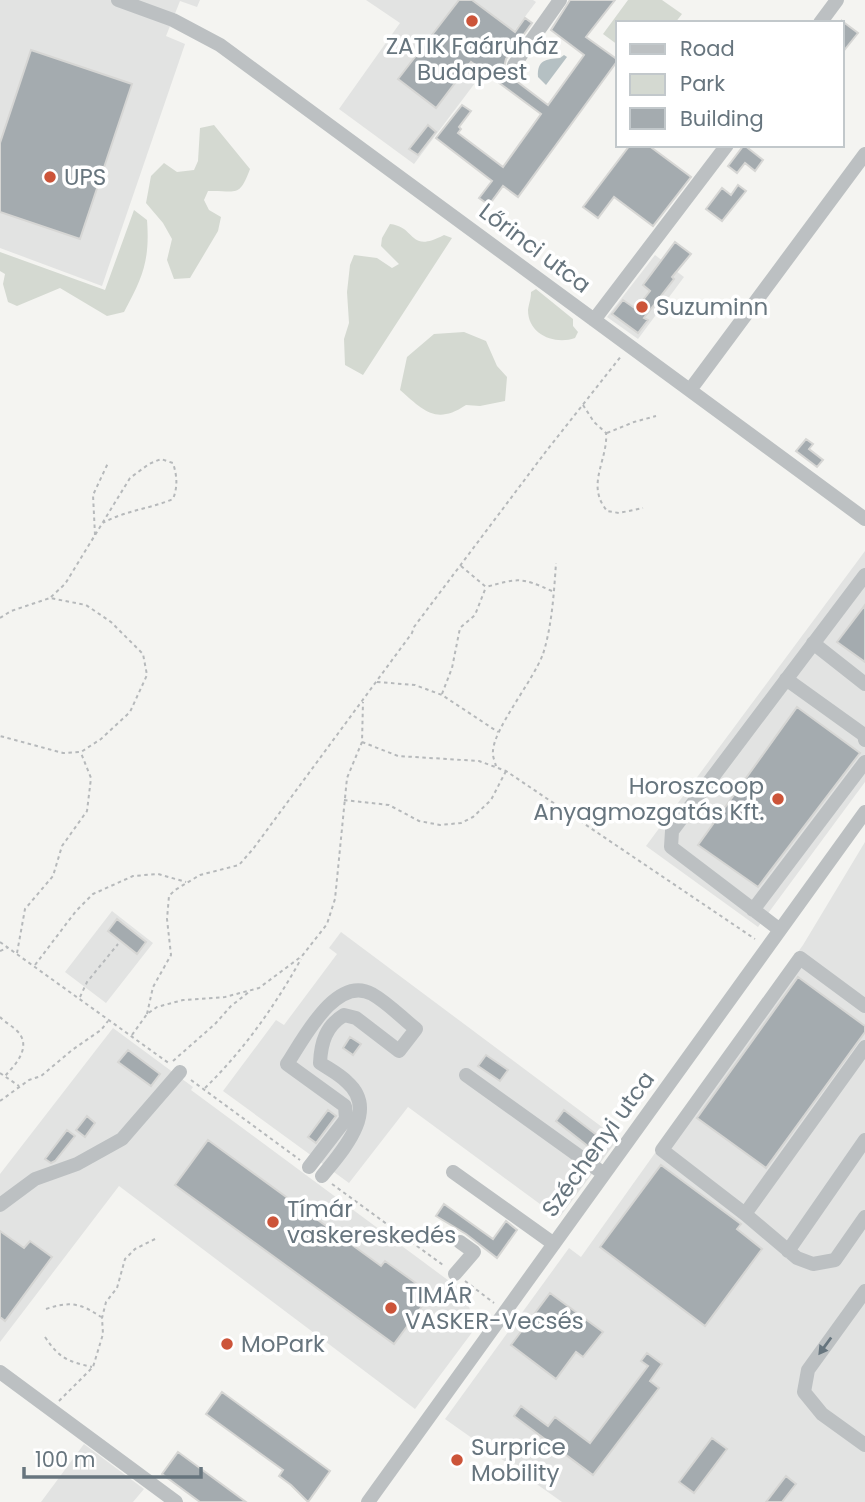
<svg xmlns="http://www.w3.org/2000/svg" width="865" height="1502" viewBox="0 0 865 1502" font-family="Poppins,sans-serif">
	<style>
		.built { fill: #e2e3e2 }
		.green { fill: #d4d9d1 }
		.water { fill: #b5c0c3 }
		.building { fill: #a4abaf; stroke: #d6d6d4; stroke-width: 2 }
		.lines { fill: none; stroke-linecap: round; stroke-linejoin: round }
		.path { stroke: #b6b9bb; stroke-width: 2; stroke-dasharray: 3.5 3.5; stroke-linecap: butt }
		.minor { stroke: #bcc0c2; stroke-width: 14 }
		.oneway { fill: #67757e }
		.poi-dot { fill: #cc5439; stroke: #fff; stroke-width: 2.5 }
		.labels { text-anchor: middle; stroke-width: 7; stroke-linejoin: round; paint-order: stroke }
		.poi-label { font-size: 23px; fill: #67757e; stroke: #fff; text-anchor: start }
		.street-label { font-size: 23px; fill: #67757e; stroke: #fff }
	</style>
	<rect width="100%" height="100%" fill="#f4f4f1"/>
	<path class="built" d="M0 0H200L197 7 180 1 166 36 185 44 102 286 0 248Z
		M366 0H533L536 2 414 164 339 109 400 23Z
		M655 255 684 277 638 339 607 317Z
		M865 551V782L758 927 646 846Z
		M865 842V1502H562L445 1419 569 1248 581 1257 803 945Z
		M112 911 153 943 106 1003 65 972Z
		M341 932 618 1139 559 1218 408 1107 349 1183 223 1091 276 1020 284 1025 337 954 329 948Z
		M113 1028 193 1087 191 1090 464 1292 470 1310 482 1319 415 1409 119 1186 0 1342V1174Z
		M84 1444 144 1489 133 1502H41Z"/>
	<path class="green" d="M628 0H662L682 14 675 23H618V45L603 34Z
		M214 125 250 169C239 199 236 190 208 191L204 200 209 210 221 217 218 231 190 278 174 279 167 260 172 239 163 223 146 203 151 176 164 163 177 172 194 170 198 161 200 128Z
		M134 210 147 220C150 260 143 277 124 312L107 316 60 288 17 306 8 302 3 284 5 274 0 271V252L105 290Z
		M390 224C417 227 408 254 444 235L452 238 363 375 345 365 344 339 349 323 347 292 350 265 354 255 377 258 392 268 399 264 381 246 382 238Z
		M536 289 573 319V326L578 332 575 338C555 345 528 335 528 310 529 303 531 299 531 292Z
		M464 332 486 341 497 366 507 377 505 401 480 406 466 405C436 425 424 411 400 390L407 357 434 334Z"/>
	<path class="water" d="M564 55 567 57 546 85 538 77C537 60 546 59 560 58Z"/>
	<path class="building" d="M459 0H472L515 32 525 18 532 23 506 59 503 71 548 105 584 55 551 30 570 0H615L586 37 618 60 518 197 503 186 489 205 479 198 492 181 436 138 462 105 471 111 459 127 461 129 458 133 503 167 541 114 471 62 436 108 398 79Z
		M842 21 858 33 842 53Z
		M31 50 132 84 80 239 0 212V143Z
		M428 125 436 132 418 155 409 149Z
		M630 145H648L691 177 653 226 614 197 598 218 583 207Z
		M744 145 763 160 755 171 745 163 737 173 728 166Z
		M738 185 746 191 722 221 706 209 722 188 731 195Z
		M675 242 691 254 672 277 674 279 644 318 648 320 638 333 612 314 623 300 636 309 650 291 643 285Z
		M806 439 813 444 809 449 823 460 817 467 796 451Z
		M865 605V662L837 642Z
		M797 707 860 753 758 887 698 845Z
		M117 919 146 942 137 954 108 931Z
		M798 977 865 1026V1032L766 1168 697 1118Z
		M350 1037 361 1044 353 1055 343 1048Z
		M128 1050 160 1074 151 1086 118 1062Z
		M486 1055 508 1070 500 1081 478 1066Z
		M328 1110 336 1116 316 1143 308 1137Z
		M564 1110 598 1136 589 1147 556 1121Z
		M87 1116 95 1123 85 1137 76 1130Z
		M67 1130 75 1136 55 1161 51 1163 45 1159Z
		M208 1140 381 1266 385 1261 431 1294 394 1344 175 1185Z
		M661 1165 741 1224 737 1229 762 1249 705 1326 600 1247Z
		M444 1204 493 1239 506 1221 517 1230 497 1258 466 1234 436 1216Z
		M0 1231 24 1248 30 1241 52 1257 5 1321 0 1317Z
		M550 1293 603 1332 583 1357 576 1352 556 1379 511 1345Z
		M647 1353 662 1364 650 1381 659 1388 593 1475 514 1416 521 1406 548 1426 555 1417 590 1443 648 1366 641 1361Z
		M222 1392 330 1471 308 1502 291 1485 279 1476 283 1470 206 1414Z
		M712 1438 727 1449 694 1493 679 1482Z
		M178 1452 246 1502H200L162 1474Z
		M786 1476 796 1484 782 1502H766Z"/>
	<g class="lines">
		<path class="path" d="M583 405 594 422 606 433C608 454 593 476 599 496 600 501 604 507 607 511L619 513 643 508
			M607 433 634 422 656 416
			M95 535 93 495 108 463
			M461 566 486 587C519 578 520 577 552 591
			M51 597 65 584 130 478 149 464 161 459 173 463C177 476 178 486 173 499 150 509 126 510 103 523
			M0 618 11 611 50 598 86 605 111 622 143 654 147 675 130 712 101 739 81 752 63 753 0 736
			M377 682 415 685 442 695 498 732
			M442 694 452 668 460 628 475 615 486 587
			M362 742 398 756 479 761 506 771 755 939
			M496 766C495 762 492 755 493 751 494 728 533 681 543 654 552 626 554 592 556 563
			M344 800 389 805 419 821 440 825 461 823 473 817 491 800 506 771
			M0 942 170 1064
			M0 951 7 948
			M17 953 25 909 53 876 62 846 87 811 91 778 81 753
			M35 965 76 911 93 894 133 876 158 874 186 882
			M80 997 87 982 118 944
			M147 1014 153 987 171 955 167 919 169 896 175 890 200 875 239 865 253 849 412 633 414 627 547 450 622 355
			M0 1017C5 1023 17 1028 21 1036 29 1051 14 1066 5 1076
			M132 1035 147 1014 157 1007 183 1000 225 997 259 988 302 956 327 924 335 899 347 778 362 742 363 702
			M173 1061 215 1024 231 1006 249 992
			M0 1073 19 1086
			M191 1080 300 1160
			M205 1088C243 1051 275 1006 301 959
			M0 1101 29 1080 41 1076 72 1050 101 1030 108 1021
			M332 1184 443 1265
			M465 1281 494 1303
			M46 1309C69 1301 81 1303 101 1317
			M45 1337C60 1359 67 1361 92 1367
			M59 1401 93 1367 103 1334 102 1318 106 1302 117 1288 125 1259 135 1249 157 1238"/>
		<path class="minor" d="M118 0 173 20 220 45 865 519
			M820 23 837 0
			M514 65 560 0
			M594 320 727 145
			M690 390 865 154
			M813 643 865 684
			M786 679 864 735 865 740
			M753 910 865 762
			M780 930 671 847 672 831 865 575
			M865 1006 800 958 662 1150 745 1214 797 1258 813 1264 835 1260 865 1217
			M466 1075 604 1174
			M309 1167 346 1119 345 1106 287 1064C303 1040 336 974 372 994 388 1003 402 1018 416 1029L399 1051 356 1018 344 1015C326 1026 321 1042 320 1063 329 1069 339 1074 347 1082 380 1111 342 1151 322 1176
			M453 1172 554 1244
			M0 1205 35 1179 77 1164 122 1139 180 1072
			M745 1214 865 1047
			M788 1251 865 1140
			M455 1274 474 1252 460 1242
			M865 1291 808 1370 804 1392 822 1414 865 1445
			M0 1372 176 1502
			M368 1502 865 812"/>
	</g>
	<defs><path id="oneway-solid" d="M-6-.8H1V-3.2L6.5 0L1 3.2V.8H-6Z" transform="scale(1.75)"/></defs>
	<use class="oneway" href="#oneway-solid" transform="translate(825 1346) rotate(126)"/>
	<g class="poi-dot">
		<circle cx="472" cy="21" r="7"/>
		<circle cx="50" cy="177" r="7"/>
		<circle cx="642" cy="307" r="7"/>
		<circle cx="778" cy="799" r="7"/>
		<circle cx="273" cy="1222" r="7"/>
		<circle cx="391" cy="1308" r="7"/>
		<circle cx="227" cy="1344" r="7"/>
		<circle cx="457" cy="1460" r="7"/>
	</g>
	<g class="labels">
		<g class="poi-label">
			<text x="472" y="54" text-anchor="middle">ZATIK Faáruház<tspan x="472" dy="26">Budapest</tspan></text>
			<text x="64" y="185">UPS</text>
			<text x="656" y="315">Suzuminn</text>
			<text x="764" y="794" text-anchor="end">Horoszcoop<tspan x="764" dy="26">Anyagmozgatás Kft.</tspan></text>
			<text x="287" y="1217">Tímár<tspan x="287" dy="26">vaskereskedés</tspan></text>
			<text x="405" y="1303">TIMÁR<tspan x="405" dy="26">VASKER-Vecsés</tspan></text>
			<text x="241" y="1352">MoPark</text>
			<text x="471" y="1455">Surprice<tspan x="471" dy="26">Mobility</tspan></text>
		</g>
		<g class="street-label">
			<text transform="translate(535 248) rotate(37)" y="8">Lőrinci utca</text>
			<text transform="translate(598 1144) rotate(-54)" y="8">Széchenyi utca</text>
		</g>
	</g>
	<rect x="616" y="21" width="228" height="126" fill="#ffffff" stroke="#c2c8cb" stroke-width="2"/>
	<rect x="630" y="44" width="35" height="10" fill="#bcc0c2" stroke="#c2c8cb" stroke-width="2"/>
	<text x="680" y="56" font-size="21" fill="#67757e">Road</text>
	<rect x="630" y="74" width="35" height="21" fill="#d4d9d1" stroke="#c2c8cb" stroke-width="2"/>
	<text x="680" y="91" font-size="21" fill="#67757e">Park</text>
	<rect x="630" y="108" width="35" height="21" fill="#a4abaf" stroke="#c2c8cb" stroke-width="2"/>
	<text x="680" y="126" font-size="21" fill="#67757e">Building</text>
	<path d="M24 1467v10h177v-10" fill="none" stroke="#67757e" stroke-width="3.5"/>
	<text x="35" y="1467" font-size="21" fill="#67757e" stroke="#ffffff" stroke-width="5" paint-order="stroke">100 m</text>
</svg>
